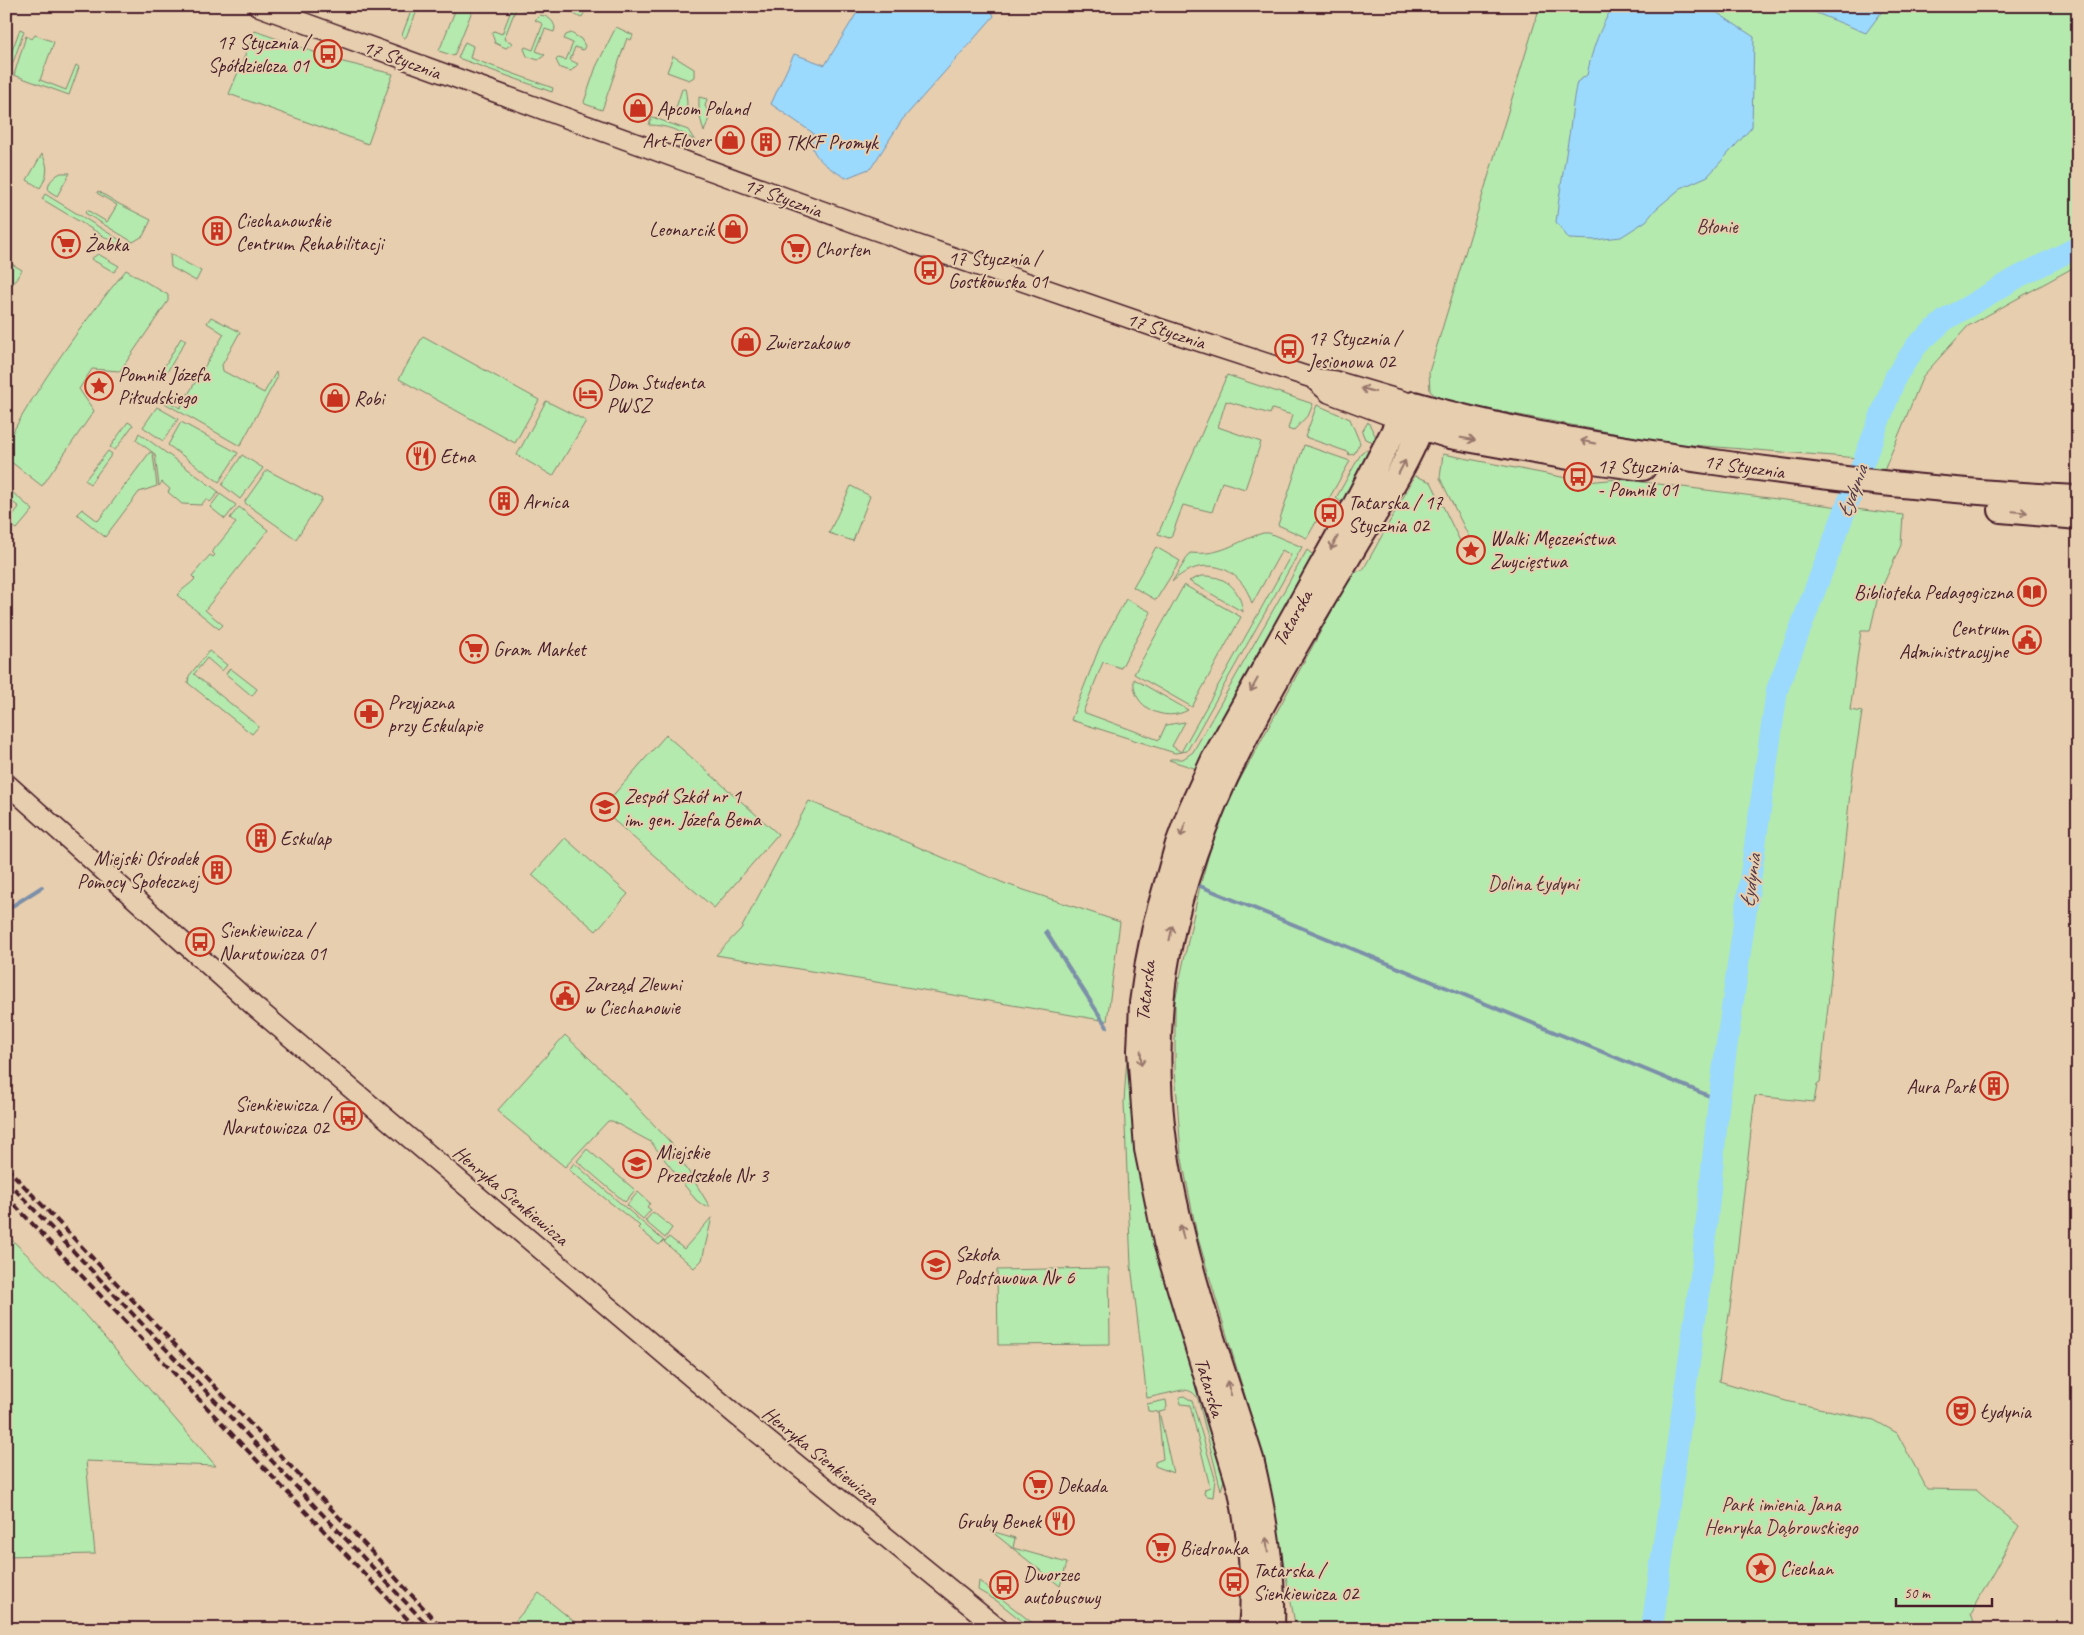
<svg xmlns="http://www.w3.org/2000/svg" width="2084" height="1635" viewBox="0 0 2084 1635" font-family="Caveat,sans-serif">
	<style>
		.green { fill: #b4eaad; stroke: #7f846c }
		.water { fill: #9bdafd; stroke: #7b8fa9 }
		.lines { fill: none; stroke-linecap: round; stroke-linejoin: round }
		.stream { stroke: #7b8fa9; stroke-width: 4 }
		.river { stroke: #9bdafd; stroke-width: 22 }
		.minor-casing { stroke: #4a1f2b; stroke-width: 22 }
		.major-casing { stroke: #4a1f2b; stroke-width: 28 }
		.minor { stroke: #e6ceae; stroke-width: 19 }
		.major { stroke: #e6ceae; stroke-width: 24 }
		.rail { stroke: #4a1f2b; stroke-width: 4; stroke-dasharray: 8 4; stroke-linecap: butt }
		.oneway { stroke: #98766c }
		.labels { text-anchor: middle; stroke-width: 4; stroke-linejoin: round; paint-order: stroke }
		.poi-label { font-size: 20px; fill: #4a1f2b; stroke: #e6ceae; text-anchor: start }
		.street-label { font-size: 20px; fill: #4a1f2b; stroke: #e6ceae }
		.park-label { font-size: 20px; fill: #553338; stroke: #e6ceae }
		.water-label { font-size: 21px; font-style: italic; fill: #563b4a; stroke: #e6ceae }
	</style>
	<rect width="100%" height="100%" fill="#e6ceae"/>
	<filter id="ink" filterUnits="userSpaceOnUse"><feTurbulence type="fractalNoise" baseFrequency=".02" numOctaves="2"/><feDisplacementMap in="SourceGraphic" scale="10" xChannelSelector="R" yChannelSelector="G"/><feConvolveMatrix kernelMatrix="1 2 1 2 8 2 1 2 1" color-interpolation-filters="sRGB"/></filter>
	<g filter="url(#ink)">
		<path class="green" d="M413 6H419L406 37 404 38 402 35Z
			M457 6H474L454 56 439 51Z
			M508 6 525 8 524 11 516 8 504 39 513 43 506 48 495 43 492 33 494 31 502 34 512 8Z
			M561 6H583L587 9 581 18Z
			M1540 6H2078V265L1968 326 1923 376 1874 495 1838 491 1848 468 1859 458 1665 443 1440 400 1430 391 1429 372Z
			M540 15C548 16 554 21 555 28L554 32 545 29 536 51 545 55 538 60 527 56 524 49 525 47 533 50 543 24 535 20Z
			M616 27 633 35 631 40 627 38 602 110 585 104 584 102 596 67Z
			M20 29 24 31 9 74 6 73V67Z
			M255 31 339 61 393 74 368 144 229 94Z
			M571 33 581 39 585 46 583 50 575 47 570 60 578 64 571 71 560 68 556 60 558 58 566 60 573 43 564 39 566 35Z
			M35 35 54 42 40 80 66 90 76 65 79 67 69 95 14 75 26 36 32 39Z
			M465 42 473 46 470 58 553 88 552 92 458 58Z
			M673 56 694 69V77L689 80 667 72Z
			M682 89H685C687 96 688 110 685 116H681L678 114 676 108Z
			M699 97 707 99 705 106 710 115 704 132 699 113Z
			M652 117 688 130 695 141C681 131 666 125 649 125Z
			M42 154C49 167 48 175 40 188L27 180Z
			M61 173H70L57 196 49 191C46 184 54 176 61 173Z
			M98 191 119 204 151 220 143 236 133 242 85 213 87 210 107 222 117 205 97 193Z
			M45 194 120 240 122 242 120 246 42 199Z
			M98 254 119 266 114 272 91 259Z
			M170 254 201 271 196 281 171 267Z
			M6 258 10 263 22 270 10 288 6 286Z
			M126 270 168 295V301L120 371 92 369 79 389 94 411 42 486 6 458V444C40 382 81 325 126 270Z
			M211 317 240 332 222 365 223 371 264 393 276 372 277 378 240 446 161 401 162 398 180 408 224 334 207 323Z
			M423 336 539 400 515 443 399 379Z
			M181 338 186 340 167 372 163 369Z
			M1227 375 1313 404 1309 414 1293 431 1288 429 1292 415 1272 409 1270 414 1226 401 1218 427 1261 442 1245 489 1222 482 1212 512 1183 505 1172 535 1169 538 1158 534Z
			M546 401 586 421 553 476 517 455Z
			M1317 405 1350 419 1360 443 1354 454 1349 455 1348 452 1305 437Z
			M157 407 178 419 163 441 143 427Z
			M128 422 133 425 115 450 110 447Z
			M181 422 238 453 219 482 168 445Z
			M1368 422 1375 435 1377 443 1365 439 1362 432Z
			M139 433 219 492 210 502 206 499 201 505 182 504 168 492 170 489 162 482 159 486 155 454 136 440Z
			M1304 445 1350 461 1307 538 1278 525Z
			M1366 450 1374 455 1342 503 1336 498 1362 452Z
			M108 451 112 454 90 484 85 480Z
			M150 452 153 454 157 486 139 492 105 537 77 514 82 509 98 521Z
			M1443 454 1587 482 1619 479 1903 515 1901 545 1878 596 1870 631H1861L1850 710 1862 712 1851 783 1820 1083 1817 1085 1814 1102 1755 1096 1733 1288 1719 1381 1786 1401 1874 1420 1897 1433 1927 1489 1976 1490 2019 1526 1971 1613 1976 1629H1312L1295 1623 1262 1453 1197 1235 1181 1154 1175 1069V1001L1200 886 1219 818 1353 572 1363 570 1415 476 1431 482 1460 541 1469 537 1440 478Z
			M242 455 263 468 240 499 222 485Z
			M267 470 322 499 296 539 245 503V501Z
			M851 486 870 496 853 541 829 533Z
			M6 487 33 510 17 529 7 523 19 507 6 497Z
			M220 494 236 505 225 519 210 507Z
			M239 507 268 530 205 610 223 625 219 629 177 595C183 588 190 585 195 579L192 576 210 555 213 557 215 555 212 552 236 523 230 518Z
			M1263 533H1269L1302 547 1187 751 1175 753 1071 720 1100 646 1126 599 1151 612 1121 668 1103 662 1083 712 1159 740 1166 725 1185 722 1172 746 1181 752 1291 555 1282 550 1252 604C1241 564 1201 554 1172 582L1190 553C1223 556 1234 542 1263 533Z
			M1156 547 1180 561 1156 600 1133 587Z
			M1307 550 1316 557 1197 769 1169 760 1170 759H1183L1193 752Z
			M1201 576C1225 575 1240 588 1243 612L1189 581Z
			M1184 585 1241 617 1192 707 1134 674Z
			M209 651 227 665 222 671 207 658 194 674 257 725 258 727 252 734 188 683 189 676Z
			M230 668 257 689 252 696 226 674Z
			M1134 679 1188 710C1165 723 1131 708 1134 679Z
			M666 735 778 834 714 908 601 809Z
			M809 801 1006 884 1120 922 1107 1021 716 955 741 929Z
			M565 838 628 894 596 931 532 875Z
			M1145 943 1207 1422 1223 1475 1224 1480 1221 1490 1198 1399C1194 1392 1190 1390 1182 1390L1147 1398 1131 1265 1124 1102 1131 997Z
			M565 1035 613 1081 671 1143 710 1207 704 1206 696 1200 651 1142 612 1121H608L565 1167 497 1111Z
			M587 1149 635 1190 625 1202 577 1161Z
			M574 1163 665 1242 669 1237 684 1249 712 1217 702 1260 694 1268 663 1241 659 1245 638 1228 640 1226 569 1170Z
			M638 1192 650 1203 647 1207 651 1210 643 1219 627 1205Z
			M653 1212 672 1228 665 1238 645 1221Z
			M6 1234 65 1292 216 1466 86 1461 95 1554 6 1556Z
			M1109 1268 1110 1344 998 1345 997 1270Z
			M1184 1396 1192 1401 1215 1478 1213 1497 1207 1496 1204 1494 1205 1489 1210 1487 1190 1405 1181 1404 1179 1397Z
			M1166 1400 1167 1407 1164 1411 1159 1412 1173 1473 1155 1466V1462L1163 1459 1158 1412 1148 1411 1147 1404Z
			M991 1531 1015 1538 1013 1548 1067 1563 1060 1586Z
			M979 1581 1040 1629H1032L997 1601 978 1590Z
			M539 1593 583 1629H516L512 1625Z"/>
		<path class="water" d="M861 6H989L994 16 902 120 871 168 846 178C834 171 814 160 812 145 811 142 813 137 813 133L771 104 794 54 825 65Z
			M1613 6H1707L1754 37 1752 127 1708 176 1681 188 1656 209 1646 221 1621 237 1595 240 1569 239 1556 222C1559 195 1564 168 1568 141 1572 121 1572 102 1577 82L1587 75C1592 49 1600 28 1613 6Z
			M1799 6H1886L1866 33Z"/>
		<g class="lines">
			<path class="stream" d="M1200 886 1719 1100
				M6 910 42 887
				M1046 932 1107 1027"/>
			<path class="river" d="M1652 1629 1702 1268 1719 1100 1777 690 1896 376 1917 345 1945 320 2020 276 2078 247"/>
			<defs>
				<path id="minor" d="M258 6 869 228 1152 326 1312 378 1336 381 1414 404 1418 416
					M1312 378 1329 393 1412 424
					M6 783 255 1007 736 1415 999 1629"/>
				<path id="major" d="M2001 510 2078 517
					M1251 1629C1256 1582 1250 1536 1241 1491L1166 1242 1147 1149 1140 1051 1142 1003 1148 962 1156 922 1178 844 1191 809 1214 759 1351 513 1400 419 1414 404C1511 432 1614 448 1714 462 1834 479 1956 493 2078 498
					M1272 1629C1274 1571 1264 1515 1251 1459 1224 1373 1192 1286 1174 1198 1135 1020 1171 874 1256 717 1287 658 1322 601 1356 544 1379 506 1405 469 1421 427L1450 436 1586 460 1643 468"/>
			</defs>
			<use href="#minor" class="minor-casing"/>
			<use href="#major" class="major-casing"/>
			<use href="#minor" class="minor"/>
			<use href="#major" class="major"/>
			<path class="rail" d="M6 1167 355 1534 443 1629
				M6 1180 431 1629
				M6 1196 417 1629"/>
		</g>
		<defs><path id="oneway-shaft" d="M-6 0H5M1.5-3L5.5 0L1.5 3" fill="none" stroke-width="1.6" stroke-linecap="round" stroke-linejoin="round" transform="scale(1.25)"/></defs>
		<g class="oneway">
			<use href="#oneway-shaft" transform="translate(1368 390) rotate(-164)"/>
			<use href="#oneway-shaft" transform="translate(1468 439) rotate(9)"/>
			<use href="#oneway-shaft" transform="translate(1588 442) rotate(-169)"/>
			<use href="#oneway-shaft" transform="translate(1402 467) rotate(-63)"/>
			<use href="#oneway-shaft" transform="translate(2020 512) rotate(5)"/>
			<use href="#oneway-shaft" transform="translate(1334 543) rotate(119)"/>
			<use href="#oneway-shaft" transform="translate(1254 685) rotate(119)"/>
			<use href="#oneway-shaft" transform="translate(1183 830) rotate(110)"/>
			<use href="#oneway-shaft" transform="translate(1171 933) rotate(-78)"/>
			<use href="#oneway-shaft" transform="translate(1141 1058) rotate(88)"/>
			<use href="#oneway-shaft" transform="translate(1182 1232) rotate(-103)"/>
			<use href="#oneway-shaft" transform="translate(1229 1388) rotate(-107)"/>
			<use href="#oneway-shaft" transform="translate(1267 1545) rotate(-96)"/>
		</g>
	</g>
	<defs>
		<symbol id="bus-ring" viewBox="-11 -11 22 22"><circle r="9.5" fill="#e6ceae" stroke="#c8321e" stroke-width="1.5"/><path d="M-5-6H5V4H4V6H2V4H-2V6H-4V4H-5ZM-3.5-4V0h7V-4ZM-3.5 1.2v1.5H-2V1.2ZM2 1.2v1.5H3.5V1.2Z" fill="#c8321e"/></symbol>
		<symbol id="shop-ring" viewBox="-11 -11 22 22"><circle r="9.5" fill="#e6ceae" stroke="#c8321e" stroke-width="1.5"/><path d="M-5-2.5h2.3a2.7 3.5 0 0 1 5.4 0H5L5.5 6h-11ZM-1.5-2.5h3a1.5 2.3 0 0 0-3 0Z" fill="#c8321e"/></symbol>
		<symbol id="building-ring" viewBox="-11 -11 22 22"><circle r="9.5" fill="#e6ceae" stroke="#c8321e" stroke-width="1.5"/><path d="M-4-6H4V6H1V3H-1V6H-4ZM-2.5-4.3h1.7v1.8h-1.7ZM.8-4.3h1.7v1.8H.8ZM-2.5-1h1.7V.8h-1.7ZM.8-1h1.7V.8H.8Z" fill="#c8321e"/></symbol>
		<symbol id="supermarket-ring" viewBox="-11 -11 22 22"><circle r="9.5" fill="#e6ceae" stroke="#c8321e" stroke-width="1.5"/><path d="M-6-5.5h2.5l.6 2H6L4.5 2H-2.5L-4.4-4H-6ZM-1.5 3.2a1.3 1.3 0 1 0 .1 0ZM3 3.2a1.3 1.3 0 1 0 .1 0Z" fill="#c8321e"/></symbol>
		<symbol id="sight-ring" viewBox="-11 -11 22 22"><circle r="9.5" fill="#e6ceae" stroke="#c8321e" stroke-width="1.5"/><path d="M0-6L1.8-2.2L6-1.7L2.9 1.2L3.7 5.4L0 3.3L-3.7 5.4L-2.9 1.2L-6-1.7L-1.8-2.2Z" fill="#c8321e"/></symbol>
		<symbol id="hotel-ring" viewBox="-11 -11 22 22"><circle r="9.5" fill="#e6ceae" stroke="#c8321e" stroke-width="1.5"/><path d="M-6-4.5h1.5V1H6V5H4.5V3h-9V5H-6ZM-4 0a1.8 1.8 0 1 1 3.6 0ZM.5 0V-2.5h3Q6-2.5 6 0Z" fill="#c8321e"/></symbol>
		<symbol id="restaurant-ring" viewBox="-11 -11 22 22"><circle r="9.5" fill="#e6ceae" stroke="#c8321e" stroke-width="1.5"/><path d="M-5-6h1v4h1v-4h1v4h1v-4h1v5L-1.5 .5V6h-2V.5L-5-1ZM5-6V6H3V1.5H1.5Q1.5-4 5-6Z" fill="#c8321e"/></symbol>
		<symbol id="library-ring" viewBox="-11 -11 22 22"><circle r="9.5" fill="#e6ceae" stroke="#c8321e" stroke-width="1.5"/><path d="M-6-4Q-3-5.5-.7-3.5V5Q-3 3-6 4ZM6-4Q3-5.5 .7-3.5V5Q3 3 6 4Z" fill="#c8321e"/></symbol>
		<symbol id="civic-ring" viewBox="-11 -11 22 22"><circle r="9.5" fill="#e6ceae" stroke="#c8321e" stroke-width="1.5"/><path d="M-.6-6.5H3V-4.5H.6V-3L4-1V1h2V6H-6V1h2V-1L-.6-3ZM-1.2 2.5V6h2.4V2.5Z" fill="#c8321e"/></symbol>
		<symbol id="pharmacy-ring" viewBox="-11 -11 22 22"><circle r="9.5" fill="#e6ceae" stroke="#c8321e" stroke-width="1.5"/><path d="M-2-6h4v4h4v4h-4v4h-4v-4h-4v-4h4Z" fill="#c8321e"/></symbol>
		<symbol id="school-ring" viewBox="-11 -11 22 22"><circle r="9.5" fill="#e6ceae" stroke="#c8321e" stroke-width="1.5"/><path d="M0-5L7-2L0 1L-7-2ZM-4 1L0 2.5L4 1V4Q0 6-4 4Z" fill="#c8321e"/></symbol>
		<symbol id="theatre-ring" viewBox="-11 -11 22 22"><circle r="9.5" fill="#e6ceae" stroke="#c8321e" stroke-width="1.5"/><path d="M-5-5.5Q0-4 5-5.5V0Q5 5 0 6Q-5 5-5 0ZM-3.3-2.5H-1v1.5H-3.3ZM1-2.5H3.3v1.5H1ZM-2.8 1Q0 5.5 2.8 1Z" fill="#c8321e"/></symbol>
	</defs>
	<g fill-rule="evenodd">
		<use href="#bus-ring" x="312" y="38" width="32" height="32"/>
		<use href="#shop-ring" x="622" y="92" width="32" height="32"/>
		<use href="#shop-ring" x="714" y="124" width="32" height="32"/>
		<use href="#building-ring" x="750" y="126" width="32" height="32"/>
		<use href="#shop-ring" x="717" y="213" width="32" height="32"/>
		<use href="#building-ring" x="201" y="215" width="32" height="32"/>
		<use href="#supermarket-ring" x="50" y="228" width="32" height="32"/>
		<use href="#supermarket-ring" x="780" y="233" width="32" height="32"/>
		<use href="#bus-ring" x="913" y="254" width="32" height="32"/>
		<use href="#shop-ring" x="730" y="326" width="32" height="32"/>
		<use href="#bus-ring" x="1273" y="333" width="32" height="32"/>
		<use href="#sight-ring" x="83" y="370" width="32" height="32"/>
		<use href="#hotel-ring" x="572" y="378" width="32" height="32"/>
		<use href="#shop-ring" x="319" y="382" width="32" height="32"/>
		<use href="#restaurant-ring" x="405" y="440" width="32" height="32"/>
		<use href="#bus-ring" x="1562" y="461" width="32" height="32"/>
		<use href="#building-ring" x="488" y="485" width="32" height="32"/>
		<use href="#bus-ring" x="1313" y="497" width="32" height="32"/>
		<use href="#sight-ring" x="1455" y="534" width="32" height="32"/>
		<use href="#library-ring" x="2016" y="576" width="32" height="32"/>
		<use href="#civic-ring" x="2011" y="624" width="32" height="32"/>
		<use href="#supermarket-ring" x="458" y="633" width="32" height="32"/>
		<use href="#pharmacy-ring" x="353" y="698" width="32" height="32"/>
		<use href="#school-ring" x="589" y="791" width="32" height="32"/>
		<use href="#building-ring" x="245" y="822" width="32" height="32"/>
		<use href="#building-ring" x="201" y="854" width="32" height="32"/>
		<use href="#bus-ring" x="184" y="926" width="32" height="32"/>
		<use href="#civic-ring" x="549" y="980" width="32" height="32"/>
		<use href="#building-ring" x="1978" y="1070" width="32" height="32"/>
		<use href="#bus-ring" x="332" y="1100" width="32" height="32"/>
		<use href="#school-ring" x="621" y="1148" width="32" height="32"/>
		<use href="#school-ring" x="920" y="1249" width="32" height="32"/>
		<use href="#theatre-ring" x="1945" y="1395" width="32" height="32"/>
		<use href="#supermarket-ring" x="1022" y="1469" width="32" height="32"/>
		<use href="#restaurant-ring" x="1044" y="1505" width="32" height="32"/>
		<use href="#supermarket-ring" x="1145" y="1532" width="32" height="32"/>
		<use href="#sight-ring" x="1745" y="1552" width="32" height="32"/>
		<use href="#bus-ring" x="1218" y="1566" width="32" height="32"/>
		<use href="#bus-ring" x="988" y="1569" width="32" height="32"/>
	</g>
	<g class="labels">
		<g class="poi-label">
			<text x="309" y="49" text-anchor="end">17 Stycznia /<tspan x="309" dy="23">Spółdzielcza 01</tspan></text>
			<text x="657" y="115">Apcom Poland</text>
			<text x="711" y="147" text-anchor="end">Art Flover</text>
			<text x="785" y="149">TKKF Promyk</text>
			<text x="236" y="227">Ciechanowskie<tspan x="236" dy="23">Centrum Rehabilitacji</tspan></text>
			<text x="714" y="236" text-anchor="end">Leonarcik</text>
			<text x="85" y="251">Żabka</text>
			<text x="815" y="256">Chorten</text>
			<text x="948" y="265">17 Stycznia /<tspan x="948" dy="23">Gostkowska 01</tspan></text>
			<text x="1308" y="345">17 Stycznia /<tspan x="1308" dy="23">Jesionowa 02</tspan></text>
			<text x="765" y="349">Zwierzakowo</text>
			<text x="118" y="381">Pomnik Józefa<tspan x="118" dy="23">Piłsudskiego</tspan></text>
			<text x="607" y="389">Dom Studenta<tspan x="607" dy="23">PWSZ</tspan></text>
			<text x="354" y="405">Robi</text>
			<text x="440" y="463">Etna</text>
			<text x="1597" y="473">17 Stycznia<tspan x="1597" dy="23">- Pomnik 01</tspan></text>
			<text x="523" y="508">Arnica</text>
			<text x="1348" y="509">Tatarska / 17<tspan x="1348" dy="23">Stycznia 02</tspan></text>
			<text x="1490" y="545">Walki Męczeństwa<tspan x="1490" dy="23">Zwycięstwa</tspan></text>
			<text x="2013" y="599" text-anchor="end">Biblioteka Pedagogiczna</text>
			<text x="2008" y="635" text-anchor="end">Centrum<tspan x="2008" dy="23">Administracyjne</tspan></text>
			<text x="493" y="656">Gram Market</text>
			<text x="388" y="709">Przyjazna<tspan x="388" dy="23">przy Eskulapie</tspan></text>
			<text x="624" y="803">Zespół Szkół nr 1<tspan x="624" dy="23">im. gen. Józefa Bema</tspan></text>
			<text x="280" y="845">Eskulap</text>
			<text x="198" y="865" text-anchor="end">Miejski Ośrodek<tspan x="198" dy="23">Pomocy Społecznej</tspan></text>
			<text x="219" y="937">Sienkiewicza /<tspan x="219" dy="23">Narutowicza 01</tspan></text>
			<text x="584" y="991">Zarząd Zlewni<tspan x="584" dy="23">w Ciechanowie</tspan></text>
			<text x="1975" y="1093" text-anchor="end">Aura Park</text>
			<text x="329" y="1111" text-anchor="end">Sienkiewicza /<tspan x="329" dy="23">Narutowicza 02</tspan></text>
			<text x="656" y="1159">Miejskie<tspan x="656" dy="23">Przedszkole Nr 3</tspan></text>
			<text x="955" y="1261">Szkoła<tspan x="955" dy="23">Podstawowa Nr 6</tspan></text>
			<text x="1980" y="1418">Łydynia</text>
			<text x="1057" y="1492">Dekada</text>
			<text x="1041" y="1528" text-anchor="end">Gruby Benek</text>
			<text x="1180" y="1555">Biedronka</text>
			<text x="1780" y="1575">Ciechan</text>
			<text x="1253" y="1577">Tatarska /<tspan x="1253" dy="23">Sienkiewicza 02</tspan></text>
			<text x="1023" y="1581">Dworzec<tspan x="1023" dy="23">autobusowy</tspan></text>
		</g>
		<g class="street-label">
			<text transform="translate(402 59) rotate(20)" y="7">17 Stycznia</text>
			<text transform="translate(783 197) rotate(20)" y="7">17 Stycznia</text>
			<text transform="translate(1166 330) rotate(18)" y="7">17 Stycznia</text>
			<text transform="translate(1744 466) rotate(8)" y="7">17 Stycznia</text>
			<text transform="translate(1292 618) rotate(-61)" y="7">Tatarska</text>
			<text transform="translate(1145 991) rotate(-84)" y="7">Tatarska</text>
			<text transform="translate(511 1195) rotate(40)" y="7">Henryka Sienkiewicza</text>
			<text transform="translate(1210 1387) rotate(73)" y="7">Tatarska</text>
			<text transform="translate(821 1455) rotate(39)" y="7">Henryka Sienkiewicza</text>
		</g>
		<g class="park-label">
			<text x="1717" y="233">Błonie</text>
			<text x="1533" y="890">Dolina Łydyni</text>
			<text x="1781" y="1511">Park imienia Jana<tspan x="1781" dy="23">Henryka Dąbrowskiego</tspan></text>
		</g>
		<g class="water-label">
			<text transform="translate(1852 491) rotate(-69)" y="7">Łydynia</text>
			<text transform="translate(1750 881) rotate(-82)" y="7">Łydynia</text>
		</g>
	</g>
	<rect width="2084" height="1635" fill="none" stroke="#e6ceae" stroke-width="25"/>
	<rect x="12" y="12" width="2059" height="1610" fill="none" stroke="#4a1f2b" stroke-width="2" filter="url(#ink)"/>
	<path d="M1896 1598v8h96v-8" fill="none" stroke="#4a1f2b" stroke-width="2.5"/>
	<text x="1904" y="1598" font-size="15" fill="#4a1f2b" stroke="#e6ceae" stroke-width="4" paint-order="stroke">50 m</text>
</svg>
